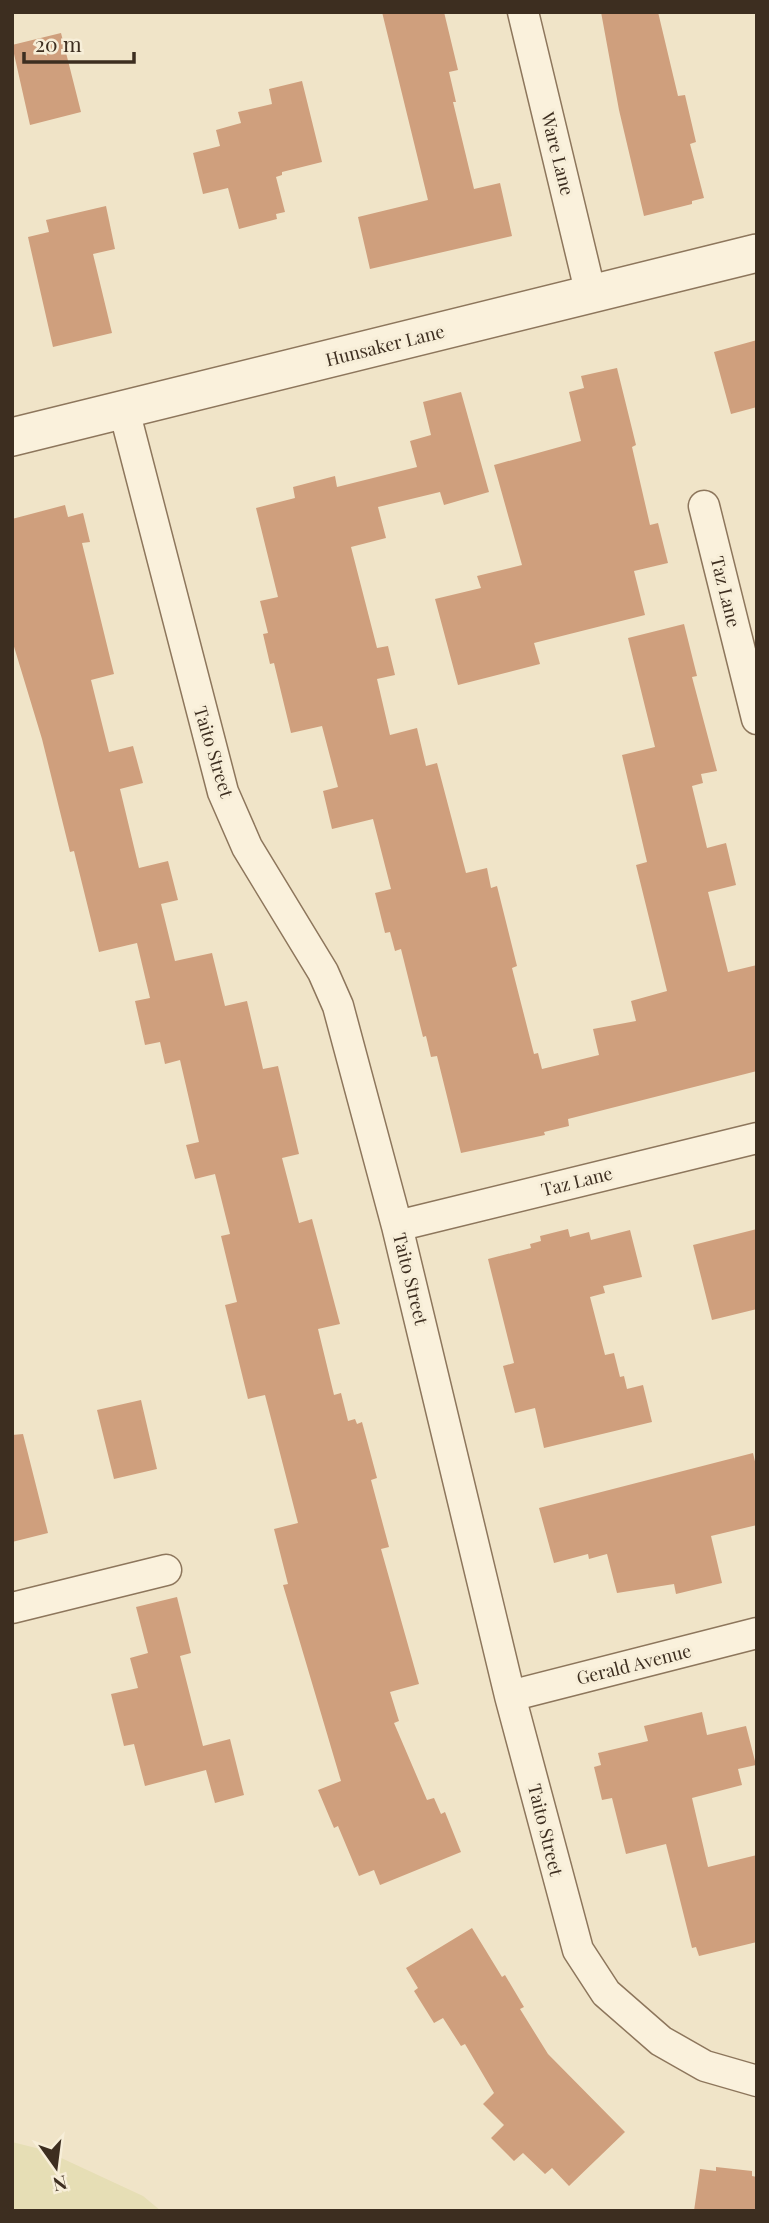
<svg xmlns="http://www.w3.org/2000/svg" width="769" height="2223" viewBox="0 0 769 2223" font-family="'Playfair Display',serif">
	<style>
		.farmland { fill: #e6deb5 }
		.building { fill: #cf9f7d }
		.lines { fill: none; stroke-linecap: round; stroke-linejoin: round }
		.minor-casing { stroke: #8d765c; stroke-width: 33 }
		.tertiary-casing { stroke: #8d765c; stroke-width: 40 }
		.minor { stroke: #faf1dc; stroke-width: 30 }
		.tertiary { stroke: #faf1dc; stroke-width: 37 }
		.labels { text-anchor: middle; stroke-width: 6; stroke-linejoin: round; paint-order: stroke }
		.street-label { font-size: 18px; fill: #3d2e20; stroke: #f7eed8 }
	</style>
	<rect width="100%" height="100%" fill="#f0e4c8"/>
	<path class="farmland" d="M12 2142 44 2150 143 2196 161 2211H12Z"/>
	<path class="building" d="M382 12H444L458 70 449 72 456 102H453L474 189 500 183 512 236 370 269 358 217 428 200Z
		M601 12H658L678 96 685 95 696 142 690 144 704 198 692 201V204L644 216 619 110Z
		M61 33 81 112 30 125 12 45Z
		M302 81 322 162 282 172V175L276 177 285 212 276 214 277 219 239 229 228 188 203 194 193 153 220 146 216 130 241 123 238 112 272 104 269 89Z
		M106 206 115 249 93 254 112 333 53 347 28 237 49 232 46 220Z
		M757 340V407L731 414 714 352Z
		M617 368 636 445 632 447 650 525 658 523 668 563 634 571 645 615 534 643 540 664 458 685 435 599 481 588 477 576 522 565 494 465 581 441 569 392 584 388 581 376Z
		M461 392 489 492 444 505 440 492 378 507 386 538 351 547 377 648 388 646 395 675 377 679 390 735 417 728 426 766 437 763 466 873 487 868 491 888 497 886 517 966 512 968 534 1054 538 1053 542 1069 599 1055 593 1029 636 1021 631 1001 667 991 636 865 647 862 622 755 655 747 628 638 684 624 697 676 692 677 717 771 701 774 703 783 692 786 707 848 726 843 736 885 708 892 728 972 757 965V1071L568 1119 569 1126 544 1132 545 1135 461 1153 437 1056 431 1057 426 1036 423 1037 401 949 395 951 390 932 385 933 375 893 391 889 373 819 332 829 323 791 338 787 322 726 291 733 274 663 270 664 263 634 268 633 260 601 278 597 256 508 295 498 293 487 335 476 337 487 417 467 410 441 431 435 423 402Z
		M65 505 68 517 83 513 90 542 82 543 114 674 91 680 109 752 133 746 143 783 120 789 139 868 168 861 178 900 161 904 175 961 212 953 225 1006 247 1001 263 1069 278 1066 299 1154 282 1158 299 1223 312 1219 340 1324 318 1329 334 1395 341 1393 348 1421 355 1419 357 1424 362 1422 377 1478 371 1480 389 1547 381 1549 419 1684 390 1692 399 1721 394 1723 427 1800 434 1798 441 1814 445 1812 461 1852 380 1885 374 1870 359 1876 338 1826 334 1828 318 1790 341 1781 283 1585 288 1584 274 1529 298 1523 265 1395 248 1399 225 1305 237 1302 221 1236 230 1234 215 1174 195 1179 186 1145 199 1142 180 1060 165 1064 160 1042 145 1045 135 1001 150 998 137 943 99 952 74 851 70 852 42 739 12 640V519Z
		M568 1229 570 1237 589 1232 591 1240 630 1230 642 1277 603 1286 605 1293 590 1297 605 1355 614 1353 620 1377 624 1376 627 1389 643 1385 652 1422 544 1448 535 1408 515 1413 503 1366 514 1363 488 1259 531 1248 530 1244 541 1241 540 1236Z
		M757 1229V1309L712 1320 693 1245Z
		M141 1400 157 1469 114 1479 97 1410Z
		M23 1434 48 1533 12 1542V1435Z
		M753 1453 757 1470V1525L711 1536 722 1583 676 1594 674 1584 617 1593 607 1554 589 1559 588 1554 554 1563 539 1508Z
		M177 1597 191 1653 180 1656 203 1746 230 1739 244 1795 215 1803 206 1770 145 1786 134 1744 124 1746 111 1694 138 1688 130 1658 148 1653 136 1607Z
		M702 1712 707 1735 746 1726 756 1765 738 1769 742 1785 692 1798 708 1867 757 1855V1942L699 1956 696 1947 692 1948 666 1844 626 1854 612 1798 602 1800 594 1767 601 1765 598 1753 648 1741 644 1726Z
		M472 1928 502 1977 505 1975 524 2007 520 2009 548 2054 625 2132 569 2186 552 2168 545 2174 523 2153 514 2161 491 2138 504 2125 483 2104 494 2093 465 2044 461 2046 443 2018 434 2023 414 1991 418 1988 406 1968Z
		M716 2167 752 2171V2176L757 2177V2211H694L700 2169 716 2171Z"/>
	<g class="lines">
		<defs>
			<path id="minor" d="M523 12 591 295
				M124 410 223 792 247 847 323 972 338 1006 397 1226 510 1696 578 1950 606 1993 661 2041 705 2066 757 2081
				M704 506 757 719
				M397 1226 757 1138
				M12 1608 166 1570
				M510 1696 757 1633"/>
			<path id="tertiary" d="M12 437 757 253"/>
		</defs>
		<use href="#minor" class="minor-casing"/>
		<use href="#tertiary" class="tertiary-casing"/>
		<use href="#minor" class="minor"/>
		<use href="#tertiary" class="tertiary"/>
	</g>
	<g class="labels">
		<g class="street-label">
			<text transform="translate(557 154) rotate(76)" y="6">Ware Lane</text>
			<text transform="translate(385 346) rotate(-14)" y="6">Hunsaker Lane</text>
			<text transform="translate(725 592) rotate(76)" y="6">Taz Lane</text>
			<text transform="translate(213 752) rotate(73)" y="6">Taito Street</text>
			<text transform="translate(577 1182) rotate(-14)" y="6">Taz Lane</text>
			<text transform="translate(410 1279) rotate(76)" y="6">Taito Street</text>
			<text transform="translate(634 1665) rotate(-14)" y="6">Gerald Avenue</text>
			<text transform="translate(545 1830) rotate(76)" y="6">Taito Street</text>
		</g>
	</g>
	<rect width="769" height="2223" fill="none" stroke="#3d2e20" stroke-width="28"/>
	<g transform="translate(56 2167) rotate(166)" stroke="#f7eed8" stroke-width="5" paint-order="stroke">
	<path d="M0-5L12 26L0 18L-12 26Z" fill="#3d2e20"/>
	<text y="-10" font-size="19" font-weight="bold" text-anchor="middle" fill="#3d2e20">N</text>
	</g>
	<path d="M24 52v10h110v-10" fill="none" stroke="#3d2e20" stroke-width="3.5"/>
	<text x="35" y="52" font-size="21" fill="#3d2e20" stroke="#f7eed8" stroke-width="5" paint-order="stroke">20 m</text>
</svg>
